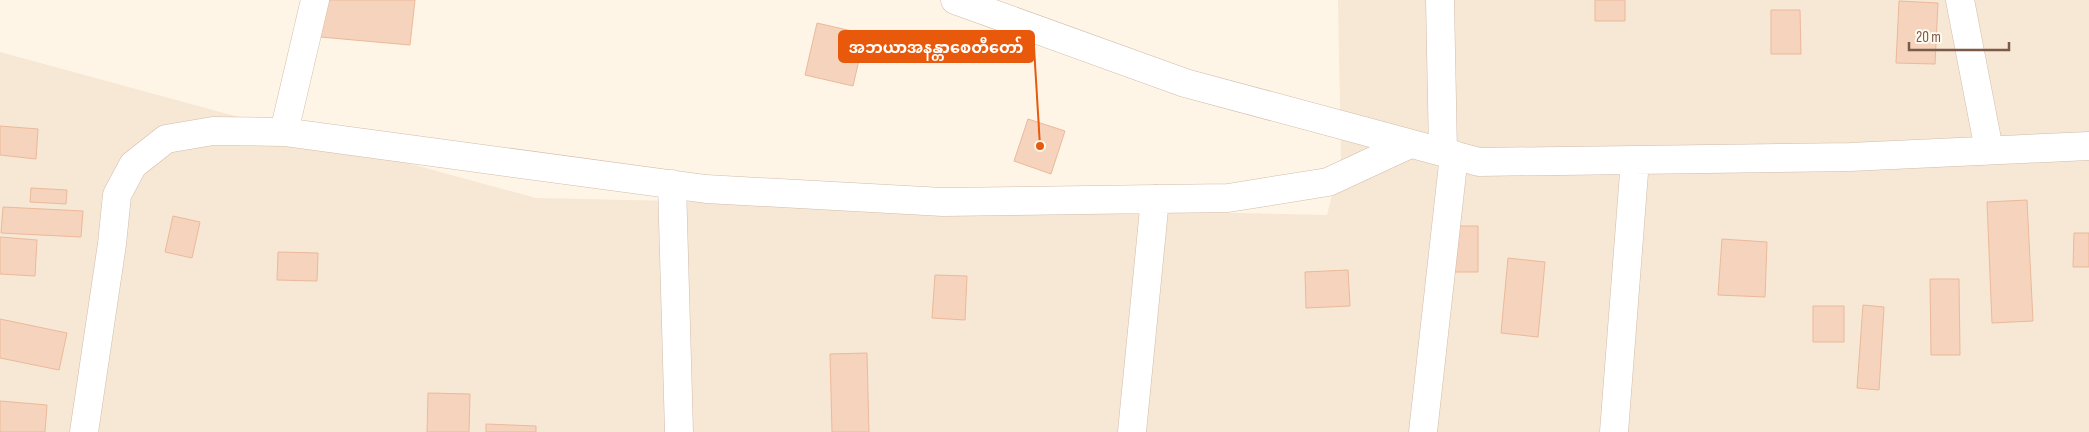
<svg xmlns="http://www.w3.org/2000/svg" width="2089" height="432" viewBox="0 0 2089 432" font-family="'Sofia Sans Condensed','Noto Sans Myanmar',sans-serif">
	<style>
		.residential { fill: #f7e7d5 }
		.building { fill: #f6d3bc; stroke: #ebb99b }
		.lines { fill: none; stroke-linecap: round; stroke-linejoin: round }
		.street-casing { stroke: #d2bcab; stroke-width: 29 }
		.street { stroke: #fff; stroke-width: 28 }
		.leader { fill: none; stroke: #e8590c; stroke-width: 2 }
		.callout-dot { fill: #e8590c; stroke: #fff9ef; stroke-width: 2 }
		.callout { fill: #e8590c; stroke: #e8590c; stroke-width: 2 }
		.callout-label { font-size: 16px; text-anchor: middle; font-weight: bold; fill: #fff }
	</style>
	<rect width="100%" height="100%" fill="#fef5e7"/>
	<path class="residential" d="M1338 0H2089V432H0V52L536 198 1327 215 1341 158Z"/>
	<path class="building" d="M324 0H415L410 45 320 37Z
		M1595 0H1625V21H1595Z
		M1899 1 1938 3 1935 64 1896 63Z
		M1771 10H1800L1801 54H1771Z
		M817 23 865 34 853 86 805 75Z
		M1028 119 1065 131 1051 174 1014 161Z
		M0 126 38 129 36 159 0 155Z
		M31 188 67 190 66 204 30 202Z
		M2027 200 2033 321 1992 323 1987 202Z
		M3 207 83 211 81 237 1 233Z
		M173 216 200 222 192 258 165 252Z
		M1451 226H1478V272H1451Z
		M2074 233H2089V267H2073Z
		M0 237 37 240 35 276 0 274Z
		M1722 239 1767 242 1765 297 1718 295Z
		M278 252 318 253 317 281 277 280Z
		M1508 258 1545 262 1538 337 1501 333Z
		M1348 270 1350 306 1306 308 1305 272Z
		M935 275 967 276 965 320 932 318Z
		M1930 279H1959L1960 355H1931Z
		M1863 305 1884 307 1879 390 1857 388Z
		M1813 306H1844V342H1813Z
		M0 319 67 333 59 370 0 358Z
		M867 353 869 432H832L830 354Z
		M428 393 470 394 469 432H427Z
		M0 401 47 405 45 432H0Z
		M486 424 536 426V432H486Z"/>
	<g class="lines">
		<defs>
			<path id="street" d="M955 0 1185 83 1479 162 1850 157 2089 146
				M1440 0 1443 152
				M1960 0 1989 150
				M284 132 706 189 943 202 1228 198 1328 182 1410 144
				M672 184 679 432
				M84 432 112 244 117 195 133 165 166 139 213 131 284 132 315 0
				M1132 432 1155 199
				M1423 432 1454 155
				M1614 432 1635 160"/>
		</defs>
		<use href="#street" class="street-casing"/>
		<use href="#street" class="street"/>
	</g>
	<path class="leader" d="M1040 146L1034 47"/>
	<circle class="callout-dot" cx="1040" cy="146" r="5"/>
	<rect class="callout" x="839" y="31" width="195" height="31" rx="5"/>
	<g class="callout-label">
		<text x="936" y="53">အဘယာအနန္တာစေတီတော်</text>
	</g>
	<path d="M1909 42v8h100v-8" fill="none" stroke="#7b5a48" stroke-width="2.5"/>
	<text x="1916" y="42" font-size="15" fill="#7b5a48" stroke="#fff9ef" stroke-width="4" paint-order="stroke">20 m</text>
</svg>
